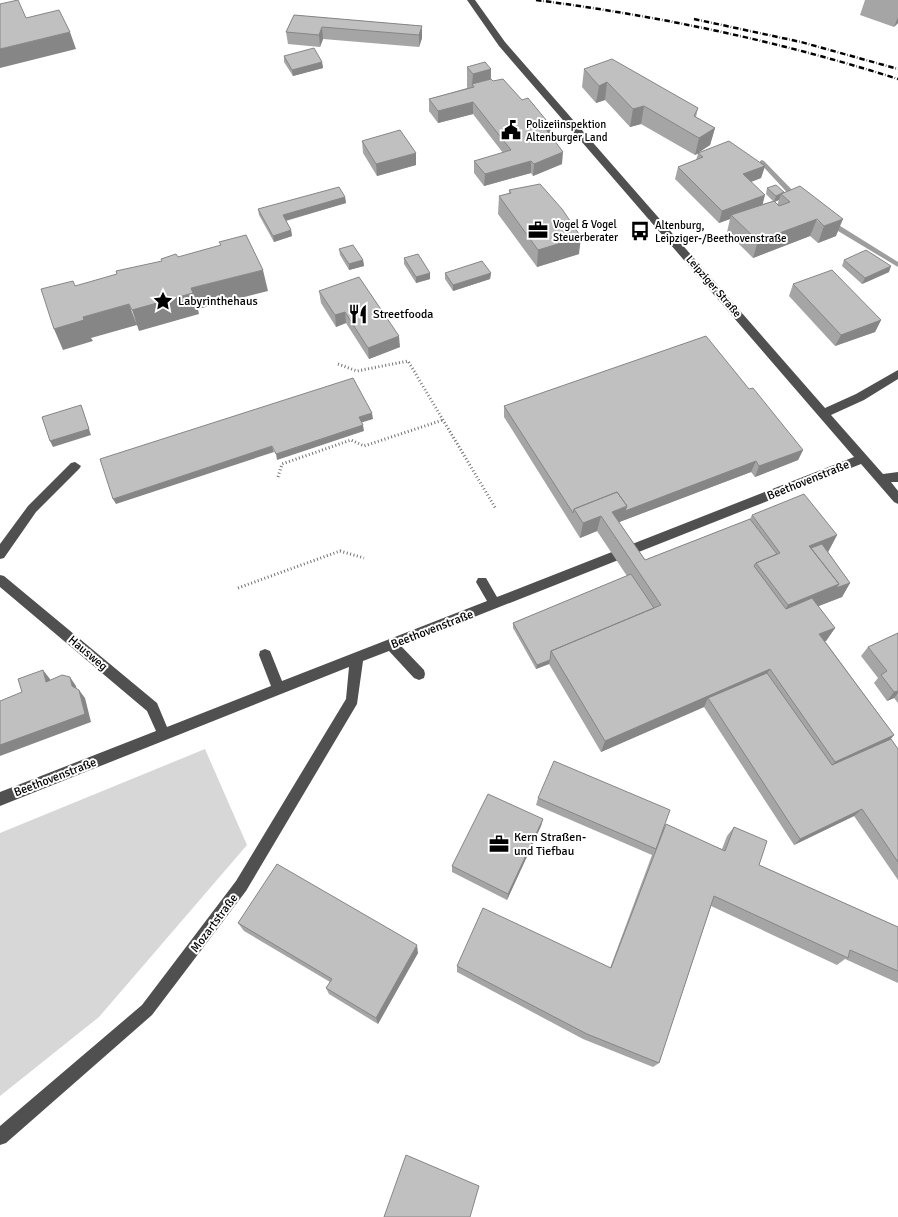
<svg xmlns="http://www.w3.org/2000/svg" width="898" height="1217" viewBox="0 0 898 1217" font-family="Signika,sans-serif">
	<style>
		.green { fill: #d7d7d7 }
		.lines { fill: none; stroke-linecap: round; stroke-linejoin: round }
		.stream { fill: #9e9e9e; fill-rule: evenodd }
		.path { stroke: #727272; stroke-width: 3; stroke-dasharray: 1 2.5; stroke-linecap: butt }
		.minor { fill: #505050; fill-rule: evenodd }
		.rail { stroke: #000; stroke-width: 2.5; stroke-dasharray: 5.5 2 0.5 2; stroke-linecap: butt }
		.wall { fill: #a5a5a5; fill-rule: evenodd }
		.shaded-wall { fill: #868686 }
		.building { fill: #c0c0c0; stroke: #868686 }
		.labels { text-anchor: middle; stroke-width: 4; stroke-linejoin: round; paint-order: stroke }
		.far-poi-label { font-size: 11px; fill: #000; stroke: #fff; text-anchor: start }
		.far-street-label { font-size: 11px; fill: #000; stroke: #fff }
		.poi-label { font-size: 12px; fill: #000; stroke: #fff; text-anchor: start }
		.street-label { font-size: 12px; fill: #000; stroke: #fff }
	</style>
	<rect width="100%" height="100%" fill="#fff"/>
	<path class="green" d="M205 749 247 845 99 1017 0 1096V833Z"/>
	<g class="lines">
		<path class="stream" d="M762 160 764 161 798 196V200H794L760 163V161Z
			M833 224H837L898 262V267L833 228Z"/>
		<path class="path" d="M338 364 357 371 408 361 496 509
			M278 477 282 464 351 440 364 446 443 420
			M238 588 340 551 364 558"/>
		<path class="minor" d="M467 0H475L505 42 825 408 856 394 898 370V379L864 400 831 415 883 474 898 472V482H891L898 491V504L894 502 861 464 401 646 424 670 425 674 424 678 419 680 414 678 389 651 363 661 357 704 246 891 152 1015 6 1143 0 1145V1126L142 1005 236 881 346 699 349 667 0 806V792L156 731 147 711 0 587V575L4 576 157 703 167 727 271 686 259 655 260 651 265 649 270 651 282 681 487 601 476 582 478 578H486L497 597 854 457 499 46Z
			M75 462 81 466 79 469 36 512 4 558 0 559V544L28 506 71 463Z"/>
		<path class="rail" d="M536 0C659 16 779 41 898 79
			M694 19 801 42 898 69"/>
	</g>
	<path class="wall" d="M865 0H898V23L894 27 860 15Z
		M294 15 422 26V38L419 47 323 39 320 47 288 44 286 32Z
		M284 56 322 62 323 68 293 76 284 62Z
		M467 67 491 69V79L493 81 522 100 551 126 550 135 562 164 533 176 531 173 484 186 474 173V161L503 153 473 114 438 123 429 111V99L467 88Z
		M584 69 698 108 696 117 715 128 710 145 699 152 765 166 761 178 751 182 763 204 773 201 766 194 767 188 784 192 836 236 818 243 810 236 753 258 727 232 730 219 719 223 675 179 678 167 696 160 698 154 695 155 641 124 630 127 605 100 596 103 582 87ZM779 200 777 205 775 202Z
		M362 141 416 165 377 176 363 153Z
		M509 190 579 254 537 267 498 214 499 196 509 193Z
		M345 197 346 203 286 221 291 230 292 236 274 242 259 215 258 209Z
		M339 249 363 260 364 266 349 270 340 255Z
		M404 258 430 273V279L416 283 404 264Z
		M844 260 889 272 862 284 842 266Z
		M445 273H491L490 279 453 291 445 279Z
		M793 284 881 320 875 332 835 346 789 296Z
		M319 291 400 347 369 359 346 323 336 327 321 303Z
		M749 389 803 450 798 460 755 477 751 472 619 522 645 560 750 519 752 515 837 535 828 552 850 583 842 597 818 606 835 628 826 641H825L894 735 891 739 898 749V880L854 816 794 845 704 707 601 752 549 664 536 669 513 628V623L627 576 597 531 580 538 504 417V406Z
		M898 633V703L894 698 887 701 874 683 878 678 861 656 868 647Z
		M538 798 664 827 722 849 727 836 734 827 759 865 898 927V983L845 959 837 965 711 906 659 1063 653 1067 583 1039 457 972V966L610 968 652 855 536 805Z
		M543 819 541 826 507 900 452 872V866Z
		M238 923 418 953 378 1024 329 994 326 988 330 982 244 931Z"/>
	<path class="shaded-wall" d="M898 17V23L894 27Z
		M422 26V38L419 47V35Z
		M322 27 323 39 320 47 319 35Z
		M70 32 76 49 0 68V49Z
		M322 62 323 68 293 76 292 70Z
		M491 69 490 91 474 87 472 85 473 74Z
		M607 82 605 100 596 103 599 86Z
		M473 102V114L438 123V111Z
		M644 106 641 124 630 127 633 109Z
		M551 126 550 138 545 128Z
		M715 128 710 145 695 155 699 138Z
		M563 152 562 164 533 176 534 164Z
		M416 153V165L377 176 376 164Z
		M531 161V173L484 186 485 174Z
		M765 166 761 178 740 186 743 174Z
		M781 194 779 200 774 202 776 196Z
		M765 195 762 207 731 215 730 219 719 223 722 211Z
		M345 197 346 203 284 221 283 215Z
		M817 219 810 236 753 258 758 241Z
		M843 219 836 236 818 243 824 226Z
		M291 230 292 236 274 242 273 236Z
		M581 237 579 254 537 267 538 250Z
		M363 260 364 266 349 270V264Z
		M891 266 889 272 862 284 865 278Z
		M263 270 268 291 198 309 199 314 139 331 132 310 191 288Z
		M430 273V279L416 283V277Z
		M491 273 490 279 453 291V285Z
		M129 304 137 325 91 338 93 341 63 350 54 329 83 317Z
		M345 312 346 323 336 327 335 315Z
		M881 320 875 332 835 346 841 335Z
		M399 336 400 347 369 359 368 348Z
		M81 405 91 435 53 447 50 441Z
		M372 413 373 419 360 423 359 417Z
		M363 425 364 431 277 460 276 454Z
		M272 446 274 452 116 504 113 499Z
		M803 450 798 460 755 477 759 466Z
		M756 461 751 472 609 526 612 512Z
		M601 516 597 531 580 538 583 523Z
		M837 535 827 554 814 559 809 546Z
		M850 583 842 597 778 622 788 605 839 584Z
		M835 628 826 641 811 647 819 634Z
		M550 660 549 664 536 669 537 665Z
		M770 669 762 681 708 698 704 707 601 752 605 741Z
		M43 670 50 679 52 691 46 682Z
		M70 677 76 686 78 695 72 686Z
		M79 690 85 698 91 722 0 756V745Z
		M898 691V693L894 698 887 701 894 692Z
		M894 735 883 747 825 773 835 762Z
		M862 809 854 816 794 845 800 839Z
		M543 819 541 826 507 900 508 894Z
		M417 945 418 953 378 1024 376 1018Z"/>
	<path class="building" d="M18 0 26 18 59 10 70 32 0 49V4Z
		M294 15 422 26 419 35 322 27 319 35 286 32Z
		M314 48 322 62 292 70 284 56Z
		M612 59 698 108 694 116 715 128 699 138 644 106 633 109 607 82 599 86 584 69Z
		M485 62 491 69 473 74 467 67Z
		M491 79 493 81 503 79 522 100 528 98 551 126 545 128 563 152 534 164 531 161 485 174 474 161 511 150 473 102 438 111 429 99 474 87 472 84Z
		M400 130 416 153 376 164 362 141Z
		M729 141 765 166 743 174 765 195 722 211 678 167 703 157 698 153Z
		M540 184 562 209 581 237 538 250 499 196 511 193 509 190Z
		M776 185 784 192 776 196 767 188Z
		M800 186 843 219 824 226 817 219 758 241 731 215 774 201 779 206 790 202 781 194Z
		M339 187 345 197 283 215 291 230 273 236 258 209Z
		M246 235 263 270 191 288 193 293 132 310 129 304 83 317 84 320 54 329 41 289 73 281 75 286 117 274 116 271 162 261 161 259 176 254 178 257 221 245 219 242Z
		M353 245 363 260 349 264 339 249Z
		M866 250 891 266 865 278 844 260Z
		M418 254 430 273 416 277 404 258Z
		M482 261 491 273 453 285 445 273Z
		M832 270 881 320 841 335 793 284Z
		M359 277 399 336 368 348 345 312 335 315 319 291Z
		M706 336 749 389 753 388 803 450 759 466 756 461 625 511 627 506 617 492 574 509 573 513 504 406Z
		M353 378 372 413 359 417 363 425 276 454 272 446 113 499 100 459Z
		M81 405 89 429 50 441 42 417Z
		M617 492 627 506 612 512 645 560 750 519 777 554 756 563 754 566 786 609 812 598 835 628 819 634 894 735 835 762 770 669 605 741 551 651 661 605 601 516 583 523 574 509Z
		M804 494 837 535 809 546 839 584 788 605 756 563 780 553 752 515Z
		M822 544 850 583 836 588 839 584 811 548Z
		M631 574 654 608 551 651 550 660 537 665 513 623Z
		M898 633V691L894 692 881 675 887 671 868 647Z
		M43 670 46 682 62 675 70 677 72 686 79 690 85 714 0 745V701L22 692 18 679Z
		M767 673 832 765 891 739 898 749V862L862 809 800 839 708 698Z
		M554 761 670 810 656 849 538 798Z
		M488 794 543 819 508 894 452 866Z
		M666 824 725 851 734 827 767 841 759 865 898 927V971L850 950 848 958 714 896 659 1063 587 1034 457 966 483 908 611 968Z
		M277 864 417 945 376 1018 326 988 332 979 238 923Z
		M406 1155 479 1186 470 1217H384Z"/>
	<defs>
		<symbol id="civic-bare" viewBox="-9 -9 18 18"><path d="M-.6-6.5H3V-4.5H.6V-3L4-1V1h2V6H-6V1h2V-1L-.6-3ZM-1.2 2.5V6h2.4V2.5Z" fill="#000" stroke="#fff" stroke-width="2.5" paint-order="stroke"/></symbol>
		<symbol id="office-bare" viewBox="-9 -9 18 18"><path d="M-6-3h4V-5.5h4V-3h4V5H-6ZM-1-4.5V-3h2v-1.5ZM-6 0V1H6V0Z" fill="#000" stroke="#fff" stroke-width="2.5" paint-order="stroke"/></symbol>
		<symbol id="bus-bare" viewBox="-9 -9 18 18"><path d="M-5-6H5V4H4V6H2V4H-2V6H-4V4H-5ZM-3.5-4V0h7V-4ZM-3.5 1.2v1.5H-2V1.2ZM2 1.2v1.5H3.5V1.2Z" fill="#000" stroke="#fff" stroke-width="2.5" paint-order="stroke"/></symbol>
		<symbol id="sight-bare" viewBox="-9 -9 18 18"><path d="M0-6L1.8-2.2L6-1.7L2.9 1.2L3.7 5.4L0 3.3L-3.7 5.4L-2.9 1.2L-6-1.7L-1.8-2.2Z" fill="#000" stroke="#fff" stroke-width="2.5" paint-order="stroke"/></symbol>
		<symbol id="restaurant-bare" viewBox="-9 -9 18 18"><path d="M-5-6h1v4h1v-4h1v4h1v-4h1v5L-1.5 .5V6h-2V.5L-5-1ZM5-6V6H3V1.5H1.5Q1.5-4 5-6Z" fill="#000" stroke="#fff" stroke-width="2.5" paint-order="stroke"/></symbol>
	</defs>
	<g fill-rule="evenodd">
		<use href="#civic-bare" x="497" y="116" width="28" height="28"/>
		<use href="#office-bare" x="524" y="216" width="28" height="28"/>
		<use href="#bus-bare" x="626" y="217" width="28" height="28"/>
		<use href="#sight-bare" x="149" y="287" width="28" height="28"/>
		<use href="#restaurant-bare" x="344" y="300" width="28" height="28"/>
		<use href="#office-bare" x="485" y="830" width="28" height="28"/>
	</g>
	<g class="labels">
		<g class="far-poi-label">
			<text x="526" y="128">Polizeiinspektion<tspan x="526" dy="13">Altenburger Land</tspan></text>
			<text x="553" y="228">Vogel &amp; Vogel<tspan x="553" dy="13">Steuerberater</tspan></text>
			<text x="655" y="229">Altenburg,<tspan x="655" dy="13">Leipziger-/Beethovenstraße</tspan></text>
		</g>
		<g class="far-street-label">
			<text transform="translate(714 286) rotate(49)" y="4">Leipziger Straße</text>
		</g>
		<g class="poi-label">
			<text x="178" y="305">Labyrinthehaus</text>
			<text x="373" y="318">Streetfooda</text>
			<text x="514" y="841">Kern Straßen-<tspan x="514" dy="14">und Tiefbau</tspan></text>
		</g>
		<g class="street-label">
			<text transform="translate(808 480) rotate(-22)" y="4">Beethovenstraße</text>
			<text transform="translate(432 629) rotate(-21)" y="4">Beethovenstraße</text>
			<text transform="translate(88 653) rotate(40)" y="4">Hausweg</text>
			<text transform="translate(55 777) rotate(-21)" y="4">Beethovenstraße</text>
			<text transform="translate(214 923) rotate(-53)" y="4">Mozartstraße</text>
		</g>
	</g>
</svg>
